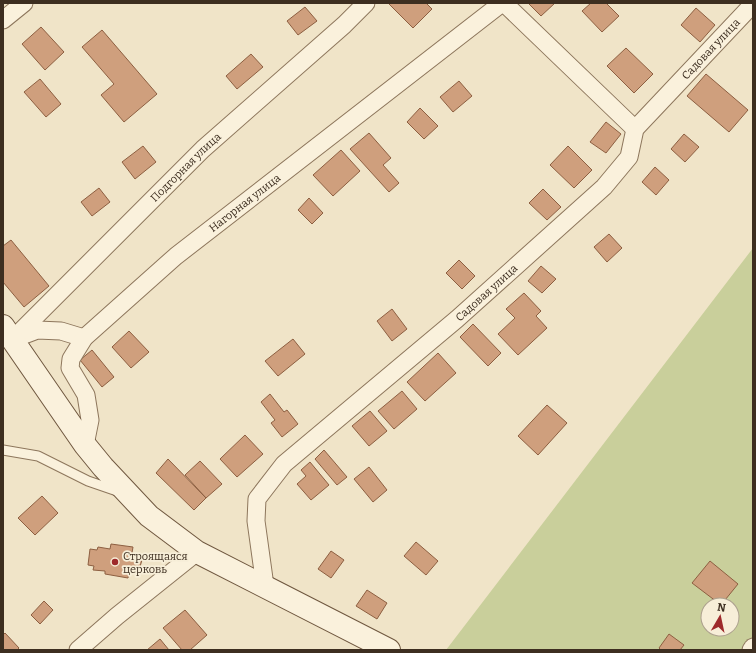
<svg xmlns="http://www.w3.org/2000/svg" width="756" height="653" viewBox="0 0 756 653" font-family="Bitter,serif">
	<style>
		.green { fill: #c9cf9b; fill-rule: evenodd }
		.building { fill: #cf9f7d; stroke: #8d5f41 }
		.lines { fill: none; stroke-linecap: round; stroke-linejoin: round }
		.lane-casing { stroke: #8d765c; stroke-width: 11 }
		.street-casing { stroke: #8d765c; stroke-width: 19 }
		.secondary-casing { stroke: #6f573f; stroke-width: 24 }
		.lane { stroke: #faf1dc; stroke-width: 9 }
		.street { stroke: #faf1dc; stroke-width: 17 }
		.secondary { stroke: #faf1dc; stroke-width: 22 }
		.poi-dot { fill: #9e2a2b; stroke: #f7eed8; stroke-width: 1.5 }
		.labels { text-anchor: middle; stroke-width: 3.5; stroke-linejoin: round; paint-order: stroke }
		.street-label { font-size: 11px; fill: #3d2e20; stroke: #f7eed8 }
		.poi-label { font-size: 11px; fill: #3d2e20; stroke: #f7eed8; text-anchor: start }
	</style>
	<rect width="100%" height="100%" fill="#f0e4c8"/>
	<path class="green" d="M753 248V650H446ZM708 605H732V629H708Z"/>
	<path class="building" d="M388 3H426L432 9 413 28Z
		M528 3H555L541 16Z
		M591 3H606L619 16 602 32 582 11Z
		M305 7 317 21 298 35 287 21Z
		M696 8 715 25 700 42 681 25Z
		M41 27 64 52 45 70 22 44Z
		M102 30 157 94 124 122 101 95 114 84 82 47Z
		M626 48 653 74 634 93 607 66Z
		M251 54 263 67 237 89 226 76Z
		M706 74 748 110 729 132 687 96Z
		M40 79 61 104 46 117 24 92Z
		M459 81 472 96 453 112 440 97Z
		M420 108 438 126 424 139 407 122Z
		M606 122 621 134 606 153 590 142Z
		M369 133 391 158 383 165 399 183 389 192 350 149Z
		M684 134 699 147 685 162 671 149Z
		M143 146 156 162 135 179 122 162Z
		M568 146 592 170 574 188 550 165Z
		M341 150 360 171 333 196 313 175Z
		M655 167 669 180 656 195 642 182Z
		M99 188 110 202 92 216 81 202Z
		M543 189 561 207 547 220 529 203Z
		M309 198 323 213 312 224 298 210Z
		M609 234 622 248 607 262 594 247Z
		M11 240 49 286 24 307 3 282V246Z
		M459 260 475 276 462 289 446 273Z
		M541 266 556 279 542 293 528 281Z
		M524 293 541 311 536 316 547 328 518 355 498 334 515 318 506 309Z
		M392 309 407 329 392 341 377 321Z
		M473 324 501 353 488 366 460 337Z
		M129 331 149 352 131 368 112 347Z
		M293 339 305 354 278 376 265 361Z
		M92 350 114 377 102 387 80 360Z
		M438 353 456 373 425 401 407 382Z
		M402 391 417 409 394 429 378 411Z
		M270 394 284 412 287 410 298 424 282 437 271 423 275 420 261 402Z
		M547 405 567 423 538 455 518 436Z
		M370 411 387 431 369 446 352 426Z
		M245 435 263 454 237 477 220 459Z
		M324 450 347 477 337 485 315 459Z
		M168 459 206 498 194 510 156 473Z
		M200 461 222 484 206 498 185 475Z
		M310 462 329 485 311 500 297 484 306 476 301 470Z
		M369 467 387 490 373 502 354 479Z
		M42 496 58 513 35 535 18 518Z
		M416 542 438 561 426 575 404 556Z
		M111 544 133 547 132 553 140 556 142 560 139 570 135 572 129 573 128 578 105 574V571L93 570 94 566 88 565 90 549 97 550 98 547 110 549Z
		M331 551 344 560 331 578 318 569Z
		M710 561 738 584 721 605 692 583Z
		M367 590 387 603 377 619 356 606Z
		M44 601 53 610 40 624 31 615Z
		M185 610 207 635 190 650H182L163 628Z
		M5 633 19 648 17 650H3V635Z
		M669 634 684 645 680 650H661L659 648Z
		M160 639 169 650H147Z"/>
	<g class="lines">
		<defs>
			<path id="lane" d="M3 450 38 456 88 481 117 491"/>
			<g id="street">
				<path d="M504 3 635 129"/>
				<path d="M3 20 24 3"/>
				<path d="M16 338 37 330 61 331 84 338"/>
				<path id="s1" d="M12 340 203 149 344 25 366 3"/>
				<path id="s2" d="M85 445 90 420 86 395 70 368 71 359 84 338 176 256 502 3"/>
				<path id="s3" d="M265 586 256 521 257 499 284 464 457 319 604 187 629 157 635 129 753 4"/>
				<path d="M78 650 117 616 197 552"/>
				<path d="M751 650 753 647"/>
			</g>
			<path id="secondary" d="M3 326 85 445 103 467 149 516 197 552 389 650"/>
		</defs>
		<use href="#lane" class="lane-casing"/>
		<use href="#street" class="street-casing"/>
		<use href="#secondary" class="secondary-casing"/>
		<use href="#lane" class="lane"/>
		<use href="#street" class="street"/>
		<use href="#secondary" class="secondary"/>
	</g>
	<circle class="poi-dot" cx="115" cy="562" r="4"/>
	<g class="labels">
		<g class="street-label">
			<text dy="4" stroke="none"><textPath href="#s3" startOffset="733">Садовая улица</textPath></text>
			<text dy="4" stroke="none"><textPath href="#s1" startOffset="245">Подгорная улица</textPath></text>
			<text dy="4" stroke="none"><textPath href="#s2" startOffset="326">Нагорная улица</textPath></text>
			<text dy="4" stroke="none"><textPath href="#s3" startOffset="397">Садовая улица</textPath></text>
		</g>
		<g class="poi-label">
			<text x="123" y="560">Строящаяся<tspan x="123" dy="13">церковь</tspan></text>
		</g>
	</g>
	<rect width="756" height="653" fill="none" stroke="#3d2e20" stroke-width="8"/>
	<g transform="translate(720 617) rotate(9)"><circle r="19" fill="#f7eed8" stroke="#ada18e"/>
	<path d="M0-3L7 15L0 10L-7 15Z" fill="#9e2a2b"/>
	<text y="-6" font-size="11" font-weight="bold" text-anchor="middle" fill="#3d2e20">N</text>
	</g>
</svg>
